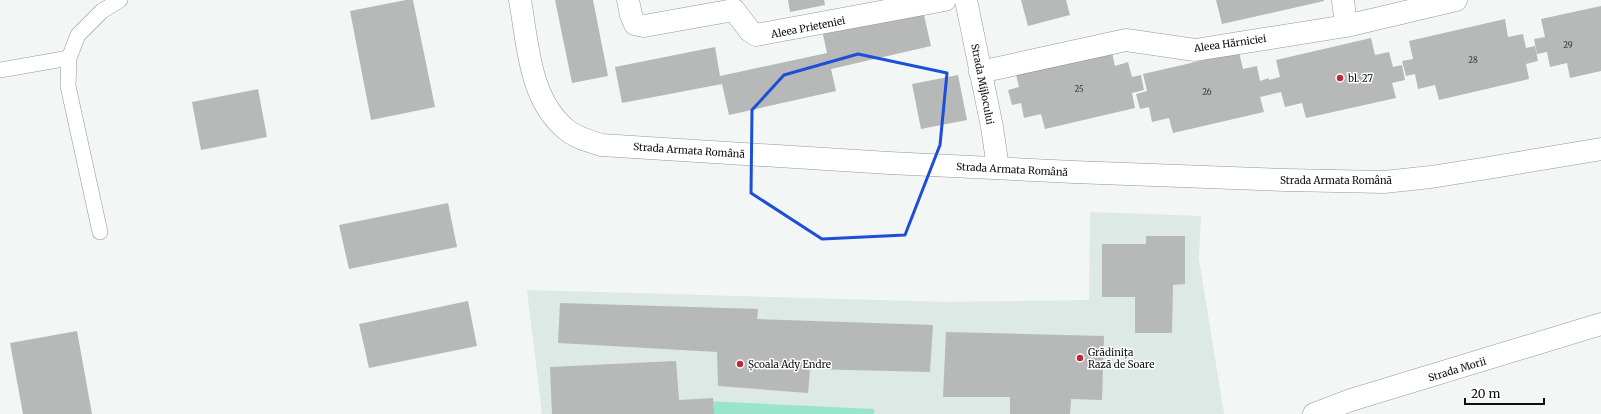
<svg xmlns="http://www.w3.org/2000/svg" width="1601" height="414" viewBox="0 0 1601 414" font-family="Merriweather,serif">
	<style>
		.built { fill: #dce9e4 }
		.green { fill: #99e5cc }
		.building { fill: #b6b9b8 }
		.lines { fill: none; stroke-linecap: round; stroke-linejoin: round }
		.service-casing { stroke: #949796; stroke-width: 16 }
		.minor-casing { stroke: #949796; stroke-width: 23 }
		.tertiary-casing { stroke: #949796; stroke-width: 23 }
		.service { stroke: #fff; stroke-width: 15 }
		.minor { stroke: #fff; stroke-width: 22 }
		.tertiary { stroke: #fff; stroke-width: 22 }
		.marked { fill: none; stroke: #1d4ed8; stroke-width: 3; stroke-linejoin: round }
		.poi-dot { fill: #bb2a38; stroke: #fff; stroke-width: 1.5 }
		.labels { text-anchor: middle; stroke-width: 3; stroke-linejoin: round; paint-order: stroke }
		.number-label { font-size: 8px; fill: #383a39 }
		.street-label { font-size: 10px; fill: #0e0f0f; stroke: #fff }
		.poi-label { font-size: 10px; fill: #0e0f0f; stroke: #fff; text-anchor: start }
	</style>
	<rect width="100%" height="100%" fill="#f2f6f5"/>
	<path class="built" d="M1090 212 1201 216 1199 259 1224 414H542L527 290 946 302 1089 300Z"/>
	<path class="green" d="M705 401 874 409V414H704Z"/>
	<path class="building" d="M406 0H413L435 107 371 120 350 11Z
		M555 0H593L608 76 572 83Z
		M788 0H824L825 5 790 12Z
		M1021 0H1066L1070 15 1028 26Z
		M1216 0H1324V1L1222 24Z
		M922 6 931 46 831 69 836 91 729 115 722 84 622 103 615 67 715 47 720 76 827 53 822 30Z
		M1601 6V71L1570 78 1567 63 1550 67 1547 52 1537 54 1534 39 1545 37 1541 19Z
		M1505 19 1508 37 1523 34 1526 48 1535 46 1538 61 1526 64 1529 79 1439 100 1435 85 1418 89 1415 74 1406 76 1402 61 1413 59 1409 41Z
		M1371 38 1375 55 1389 52 1393 67 1402 65 1405 80 1392 83 1396 98 1306 118 1302 103 1285 107 1281 92 1260 97 1264 112 1173 133 1169 118 1152 122 1149 107 1140 109 1136 94 1147 91 1143 74 1239 52 1243 69 1257 66 1260 81 1269 78V80L1280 77 1276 60Z
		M1111 48 1115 66 1128 62 1132 77 1141 75 1144 90 1132 93 1135 108 1045 129 1041 114 1024 118 1021 103 1012 105 1008 90 1019 87 1015 70Z
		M958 75 967 120 921 129 912 84Z
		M258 89 267 137 201 150 192 102Z
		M448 203 457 247 349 269 339 225Z
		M1146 236H1185V284L1173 285 1172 333H1135V297H1102V244H1146Z
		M468 301 477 346 369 368 359 324Z
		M560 303 758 309 757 319 933 325 930 372 810 369 808 393 718 386 717 352 558 343Z
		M77 331 92 414H23L10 343Z
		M946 332 1104 336 1102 400 1071 399 1070 414H1010V397H943Z
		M676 361 679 400 713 398 714 414H552L550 367Z"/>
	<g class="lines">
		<defs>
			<path id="service" d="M0 70 69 58
				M100 232 68 86 69 58 78 35 102 11 120 0"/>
			<path id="minor" d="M628 0 631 15 635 24 644 26 734 10 750 31 756 35 945 0
				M966 0 992 127 998 168
				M1343 0 1346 26
				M980 72 1126 40 1195 50 1346 26 1456 0
				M1314 414 1351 400 1601 324"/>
			<path id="tertiary" d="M520 0C528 44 529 100 567 130 576 138 590 141 601 145L889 163 1074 172 1286 180 1384 182 1431 177 1488 168 1601 149"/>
		</defs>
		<use href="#service" class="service-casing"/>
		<use href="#minor" class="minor-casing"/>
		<use href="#tertiary" class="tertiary-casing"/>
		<use href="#service" class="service"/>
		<use href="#minor" class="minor"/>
		<use href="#tertiary" class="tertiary"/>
	</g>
	<path class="marked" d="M858 54 947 73 940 145 905 235 822 239 751 193 752 110 784 75Z"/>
	<g class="poi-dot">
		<circle cx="1340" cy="78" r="4"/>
		<circle cx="1080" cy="358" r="4"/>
		<circle cx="740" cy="364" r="4"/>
	</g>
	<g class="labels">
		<g class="number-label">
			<text x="1568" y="48">29</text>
			<text x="1473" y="63">28</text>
			<text x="1079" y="92">25</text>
			<text x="1207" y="95">26</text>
		</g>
		<g class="street-label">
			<text transform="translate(808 27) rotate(-11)" y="4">Aleea Prieteniei</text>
			<text transform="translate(1230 43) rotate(-8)" y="4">Aleea Hărniciei</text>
			<text transform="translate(983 84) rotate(79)" y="4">Strada Mijlocului</text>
			<text transform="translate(689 150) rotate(4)" y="4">Strada Armata Română</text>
			<text transform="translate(1012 169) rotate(3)" y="4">Strada Armata Română</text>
			<text x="1336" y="184">Strada Armata Română</text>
			<text transform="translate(1457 369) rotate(-17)" y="4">Strada Morii</text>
		</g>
		<g class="poi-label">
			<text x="1348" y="82">bl. 27</text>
			<text x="1088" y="356">Grădinița<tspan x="1088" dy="12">Rază de Soare</tspan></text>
			<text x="748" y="368">Școala Ady Endre</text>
		</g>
	</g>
	<path d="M1465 398v6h79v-6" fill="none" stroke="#0e0f0f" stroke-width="2"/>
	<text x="1471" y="398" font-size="12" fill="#0e0f0f" stroke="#ffffff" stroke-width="3" paint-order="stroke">20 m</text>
</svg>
